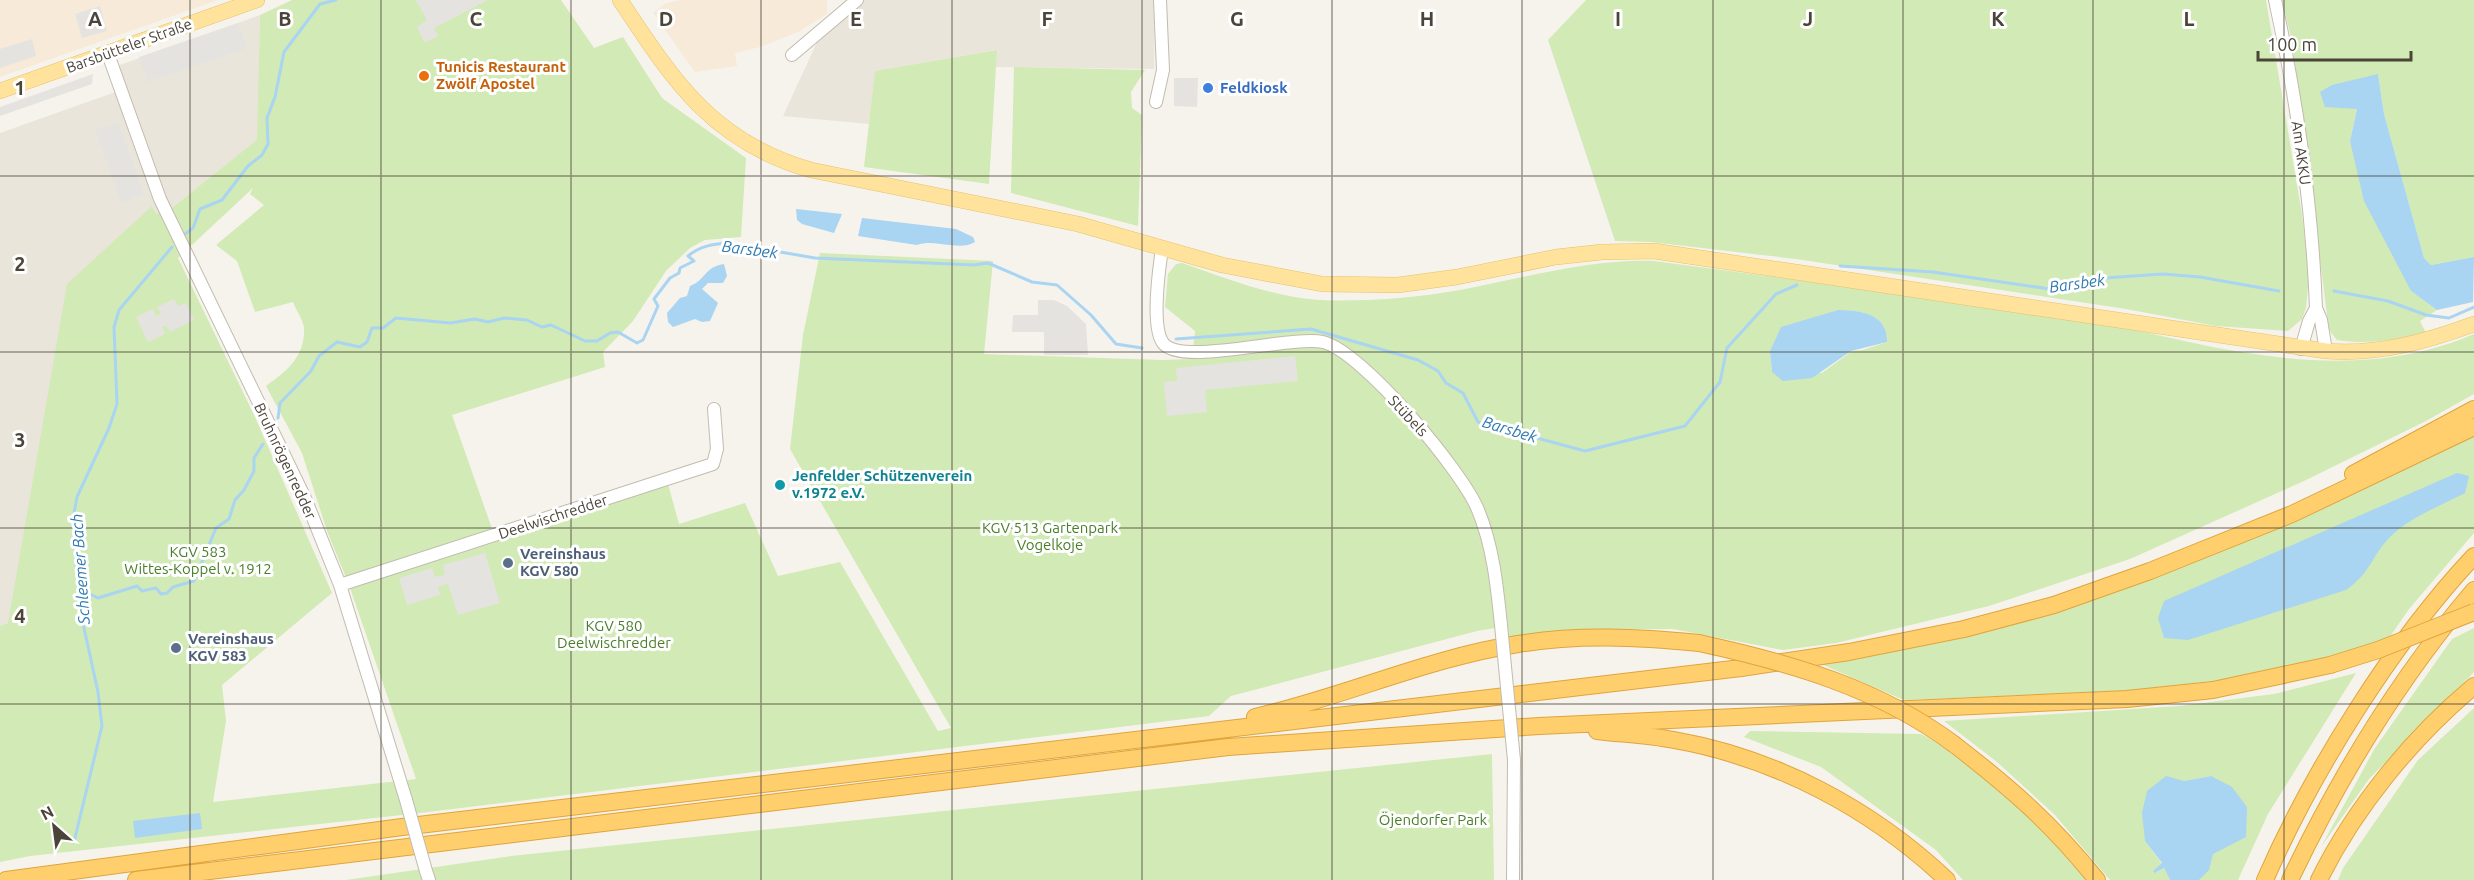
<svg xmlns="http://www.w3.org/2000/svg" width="2474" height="880" viewBox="0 0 2474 880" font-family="Ubuntu,sans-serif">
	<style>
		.residential { fill: #eae5da }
		.commercial { fill: #f7ead8 }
		.green { fill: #d2eab5; fill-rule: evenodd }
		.parking { fill: #e5e3e0 }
		.water { fill: #a9d4f2 }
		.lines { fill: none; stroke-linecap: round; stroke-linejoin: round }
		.stream { stroke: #a9d4f2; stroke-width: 3 }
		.minor-casing { stroke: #c2bbae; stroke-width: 14 }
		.major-casing { stroke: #e6c16a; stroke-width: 16 }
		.highway-casing { stroke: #e0a43c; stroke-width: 18 }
		.minor { stroke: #fff; stroke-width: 12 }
		.major { stroke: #ffe39c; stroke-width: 15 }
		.highway { stroke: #ffcf6e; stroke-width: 16 }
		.minor-bridge-casing { stroke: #c2bbae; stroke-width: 14; stroke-linecap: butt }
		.highway-bridge-casing { stroke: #e0a43c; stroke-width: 18; stroke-linecap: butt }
		.minor-bridge { stroke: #fff; stroke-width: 12 }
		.highway-bridge { stroke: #ffcf6e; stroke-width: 16 }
		.grid { fill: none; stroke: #4b4439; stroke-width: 1.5; stroke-opacity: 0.55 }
		.food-dot { fill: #e8710a; stroke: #fff; stroke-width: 2 }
		.shop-dot { fill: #3f7fe0; stroke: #fff; stroke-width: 2 }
		.culture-dot { fill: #0f9aa8; stroke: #fff; stroke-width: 2 }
		.service-dot { fill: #5c6f8a; stroke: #fff; stroke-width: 2 }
		.labels { text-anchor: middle; stroke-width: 6; stroke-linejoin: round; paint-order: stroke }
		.street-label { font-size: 15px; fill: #4b4439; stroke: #fff }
		.food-label { font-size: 15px; font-weight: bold; fill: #c56008; stroke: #fff; text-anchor: start }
		.shop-label { font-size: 15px; font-weight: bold; fill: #366cbe; stroke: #fff; text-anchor: start }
		.culture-label { font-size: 15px; font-weight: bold; fill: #0d838f; stroke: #fff; text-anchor: start }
		.park-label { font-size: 15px; fill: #4a7f2a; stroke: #fff }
		.service-label { font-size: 15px; font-weight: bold; fill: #4e5e75; stroke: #fff; text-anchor: start }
		.water-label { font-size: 16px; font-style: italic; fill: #2e7ab2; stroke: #fff }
		.grid-label { font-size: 20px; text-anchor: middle; font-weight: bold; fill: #4b4439; stroke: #fff; stroke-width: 6; stroke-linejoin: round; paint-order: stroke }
	</style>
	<rect width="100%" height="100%" fill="#f6f3ec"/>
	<path class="residential" d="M863 0H1155L1154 69 996 67V50L876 71 869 124 783 116 818 40Z
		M260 15 258 140 173 207 156 215 152 206 8 623 0 626V133L124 89 117 66Z"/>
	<path class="commercial" d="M0 0H218L0 77Z
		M680 0H827V14L800 31 760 47 735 53 737 66 695 72 653 13 664 4Z"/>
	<path class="green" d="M292 0H416L433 28 487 0H561L594 48 623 37 662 98 746 158 741 237 705 240 690 248 666 271 633 321 603 352 605 367 452 415 496 540 668 484 679 524 745 503 778 576 840 562 938 731 951 728 790 449 803 335 820 253 993 261 984 354 1162 360 1192 359 1195 331 1165 307 1168 274 1176 264 1182 263C1226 278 1272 297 1319 300 1365 302 1415 298 1460 290 1524 278 1589 259 1654 261L2089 319C2215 348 2350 388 2474 334V394L2426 421 2304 481 2130 559 1989 606 1836 643 1783 650 1673 629 1577 630 1508 639 1507 626 1477 631 1231 696 1209 716 420 813 30 856 0 862V626L8 623 67 284 152 206 156 214 173 207 257 140 260 15ZM253 188 250 194 264 205 216 245 237 261 255 312 293 302C296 310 304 321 304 329 305 357 286 372 266 386L302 453 327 531 349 585 416 779 213 802 226 721 222 685 332 593 255 417 178 258ZM1838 310C1861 310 1888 314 1887 342L1863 350 1852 351 1822 373 1772 372 1770 351 1781 328Z
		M1586 0H2266L2302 215 2309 276 2306 308 2302 319 2288 331 2216 326 2126 309 1796 259 1651 242 1615 241 1548 40Z
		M2282 0H2474V257L2431 265 2424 258 2384 114 2378 74 2357 109 2350 141 2411 291 2437 310 2420 321 2426 333C2396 340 2368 345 2337 340L2329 330 2292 41Z
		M997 50 989 184 864 167 875 71Z
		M1014 67 1145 70 1131 92 1132 108 1142 115 1138 226 1011 193Z
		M2474 431V533L2409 609 2389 638 2321 660 2221 680 2126 691 1904 700 1821 664 2022 621 2119 591 2267 531Z
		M2474 628V672L2369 779 2321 847 2375 748 2452 639Z
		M2356 673 2268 814 2238 880H2199C2223 854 2212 809 2211 776L2184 781 2145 841 2162 864 2156 873 2164 868 2170 880H2110L2055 815 1997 762 1944 721 2179 706 2274 694Z
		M2474 708V880H2338L2343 868 2418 760Z
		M1750 731 1921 734 1936 742C1990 783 2048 823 2087 880H1963L1936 850 1821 767 1744 737Z
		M1492 754 1494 880H346L511 856Z"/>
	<path class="parking" d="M416 0H487L434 28 438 36 425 43 417 27 427 20Z
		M100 6 107 31 82 38 75 14Z
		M238 23 247 48 148 82 139 57Z
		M32 39 36 56 0 68V49Z
		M93 74 92 84 0 116V107Z
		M1174 78H1198L1197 107 1174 106Z
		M118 122 144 194 121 203 95 130Z
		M174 299 178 306 186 303 194 320 170 332 166 325 162 327 165 334 148 342 136 317 153 309 156 316 161 314 157 307Z
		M1038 300H1054L1067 306 1086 324 1088 355H1044V332H1012L1013 315H1038Z
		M1295 356 1298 381 1205 390 1207 412 1167 416 1164 382 1177 381 1176 368Z
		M485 553 500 603 458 615 448 584 438 587 440 595 407 605 399 578 432 568 435 577 445 575 443 565Z"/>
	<path class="water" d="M2378 74 2384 114 2424 258 2431 265 2474 257 2473 302 2437 310 2411 291 2364 201 2350 141 2357 109 2325 107 2320 92 2332 85Z
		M796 209 842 214 834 233 802 224 797 220Z
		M862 218 956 229 973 237 975 242C958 252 936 238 917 245L858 236Z
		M724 264 727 276 723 283H708L702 289 718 303 710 321 702 322 695 319 673 327 668 322 667 313 680 298 687 296 690 286C706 280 704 267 724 264Z
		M1838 310C1861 310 1888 314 1887 342L1851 351 1812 378 1783 381 1772 372 1770 351 1781 327Z
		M2457 473 2469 476 2465 493C2440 506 2410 517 2390 537 2371 556 2372 572 2346 590L2188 640 2164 638 2158 618 2164 601Z
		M2166 776 2184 781 2211 776 2232 787 2247 807 2246 837 2213 854 2209 870 2199 880H2170L2164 868 2155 873 2153 871 2162 863 2145 841 2142 813 2147 791Z
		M200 813 202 829 135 838 133 821Z"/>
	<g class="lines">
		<path class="stream" d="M185 234 193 228 200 209 222 200 248 166 262 155 268 144 267 118 275 97 284 52 320 4 336 0
			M1840 266 1933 272 2050 289 2105 278 2163 274 2200 277 2279 291
			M2334 291 2388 301 2426 315 2449 318 2474 307
			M1176 339 1311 329 1418 360 1438 371 1446 383 1463 393 1478 422 1585 451 1685 426 1720 382 1727 348 1776 294 1797 285
			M278 418 280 403 311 371 319 356 337 342 360 347 367 342 372 328H383L396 318 450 323 475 319 488 322 504 318 527 320 542 327 551 325 585 341H597L610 333 618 332 637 343 643 340 658 306 654 299 670 278 679 273 680 268 694 261 688 256C700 246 713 244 728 243L815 258 974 265 988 263 1032 282 1057 285 1091 315 1116 344 1142 348
			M79 605 92 595 98 598 137 586 142 591 156 588 161 594 167 593 173 587 194 581 216 528 229 519 235 500 244 490 254 471V458L263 444
			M74 842 102 726 98 692 79 605 73 519 77 497 109 428 117 404 114 327 119 310 172 247"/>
		<defs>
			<path id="minor" d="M2275 0C2297 100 2312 205 2316 308L2321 320 2326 351
				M108 54 160 199 305 498 340 585 406 800
				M792 55 857 0
				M1156 102 1163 70 1160 0
				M1162 249C1159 269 1151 327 1163 343 1181 367 1290 335 1323 342 1362 351 1463 472 1478 510 1493 546 1497 586 1501 625
				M2301 349 2309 321 2316 308
				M340 585 713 464 717 449 714 409
				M426 871 429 880
				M1513 880 1514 760"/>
			<path id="major" d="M620 0C673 80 712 142 811 170L1078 224 1222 265 1322 284 1398 285 1457 277 1556 257 1602 252 1654 251 2326 351C2378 355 2425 342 2474 324
				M0 91 257 0"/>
			<path id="highway" d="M2353 474 2474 409
				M1255 717C1343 697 1428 658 1518 644 1578 634 1638 637 1699 643
				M1597 731C1622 734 1648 735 1674 740 1776 758 1872 809 1947 880
				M1955 745C2012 789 2052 824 2097 880
				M6 880 402 827 1741 668 1849 652 1964 629 2054 605 2150 571 2292 514 2474 427
				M136 880 1228 747 1539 726 2127 699 2213 690 2330 665
				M2265 880C2312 772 2393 642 2474 556
				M2290 880C2339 777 2400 677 2474 590
				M2319 880C2355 807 2412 738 2474 686"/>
		</defs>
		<use href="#minor" class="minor-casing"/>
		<use href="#major" class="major-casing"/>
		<use href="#highway" class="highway-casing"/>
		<use href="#minor" class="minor"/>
		<use href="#major" class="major"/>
		<use href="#highway" class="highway"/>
		<defs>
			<path id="minor-bridge" d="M1501 625 1514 760
				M406 800 426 871"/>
			<path id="highway-bridge" d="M1699 643C1791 663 1879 688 1955 745
				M2330 665 2378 650 2474 612"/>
		</defs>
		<use href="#minor-bridge" class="minor-bridge-casing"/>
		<use href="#highway-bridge" class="highway-bridge-casing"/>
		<use href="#minor-bridge" class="minor-bridge"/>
		<use href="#highway-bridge" class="highway-bridge"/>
	</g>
	<path class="grid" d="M190 0V880M381 0V880M571 0V880M761 0V880M952 0V880M1142 0V880M1332 0V880M1522 0V880M1713 0V880M1903 0V880M2093 0V880M2284 0V880M0 176H2474M0 352H2474M0 528H2474M0 704H2474"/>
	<circle class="food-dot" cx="424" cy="76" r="6"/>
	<circle class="shop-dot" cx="1208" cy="88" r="6"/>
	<circle class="culture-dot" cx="780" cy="485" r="6"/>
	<g class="service-dot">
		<circle cx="508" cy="563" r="6"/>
		<circle cx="176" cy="648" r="6"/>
	</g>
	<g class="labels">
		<g class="street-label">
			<text transform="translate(129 46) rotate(-20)" y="5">Barsbütteler Straße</text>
			<text transform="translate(2301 153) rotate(82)" y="5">Am AKKU</text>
			<text transform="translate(1408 416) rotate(47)" y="5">Stübels</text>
			<text transform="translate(285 461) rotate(65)" y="5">Bruhnrögenredder</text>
			<text transform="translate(553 517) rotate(-18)" y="5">Deelwischredder</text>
		</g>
		<g class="food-label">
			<text x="436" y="72">Tunicis Restaurant<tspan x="436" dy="17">Zwölf Apostel</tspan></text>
		</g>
		<g class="shop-label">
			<text x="1220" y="93">Feldkiosk</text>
		</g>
		<g class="culture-label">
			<text x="792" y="481">Jenfelder Schützenverein<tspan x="792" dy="17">v.1972 e.V.</tspan></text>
		</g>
		<g class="park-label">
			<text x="1050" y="533">KGV 513 Gartenpark<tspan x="1050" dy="17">Vogelkoje</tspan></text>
			<text x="198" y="557">KGV 583<tspan x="198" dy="17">Wittes-Koppel v. 1912</tspan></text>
			<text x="614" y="631">KGV 580<tspan x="614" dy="17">Deelwischredder</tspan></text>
			<text x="1433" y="825">Öjendorfer Park</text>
		</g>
		<g class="service-label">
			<text x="520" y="559">Vereinshaus<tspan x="520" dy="17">KGV 580</tspan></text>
			<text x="188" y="644">Vereinshaus<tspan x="188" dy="17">KGV 583</tspan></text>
		</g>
		<g class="water-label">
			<text transform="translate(750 249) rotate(7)" y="6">Barsbek</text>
			<text transform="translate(2077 283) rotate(-8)" y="6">Barsbek</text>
			<text transform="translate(1510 429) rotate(17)" y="6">Barsbek</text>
			<text transform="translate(80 569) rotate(-94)" y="6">Schleemer Bach</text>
		</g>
	</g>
	<g class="grid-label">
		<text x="95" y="26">A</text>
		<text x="285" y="26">B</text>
		<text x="476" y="26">C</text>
		<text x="666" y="26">D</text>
		<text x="856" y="26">E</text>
		<text x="1047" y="26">F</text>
		<text x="1237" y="26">G</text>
		<text x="1427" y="26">H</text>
		<text x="1618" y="26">I</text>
		<text x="1808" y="26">J</text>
		<text x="1998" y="26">K</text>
		<text x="2189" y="26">L</text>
		<text x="20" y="95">1</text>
		<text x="20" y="271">2</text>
		<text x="20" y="447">3</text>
		<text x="20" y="623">4</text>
	</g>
	<g transform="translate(54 826) rotate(332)" stroke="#ffffff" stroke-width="4.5" paint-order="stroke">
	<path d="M0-4.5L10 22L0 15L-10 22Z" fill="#4b4439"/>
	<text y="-9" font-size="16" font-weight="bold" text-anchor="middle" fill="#4b4439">N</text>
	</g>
	<path d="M2258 51v9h153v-9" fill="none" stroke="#4b4439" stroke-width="3"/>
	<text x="2267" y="51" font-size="18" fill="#4b4439" stroke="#ffffff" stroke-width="4.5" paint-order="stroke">100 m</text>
</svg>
